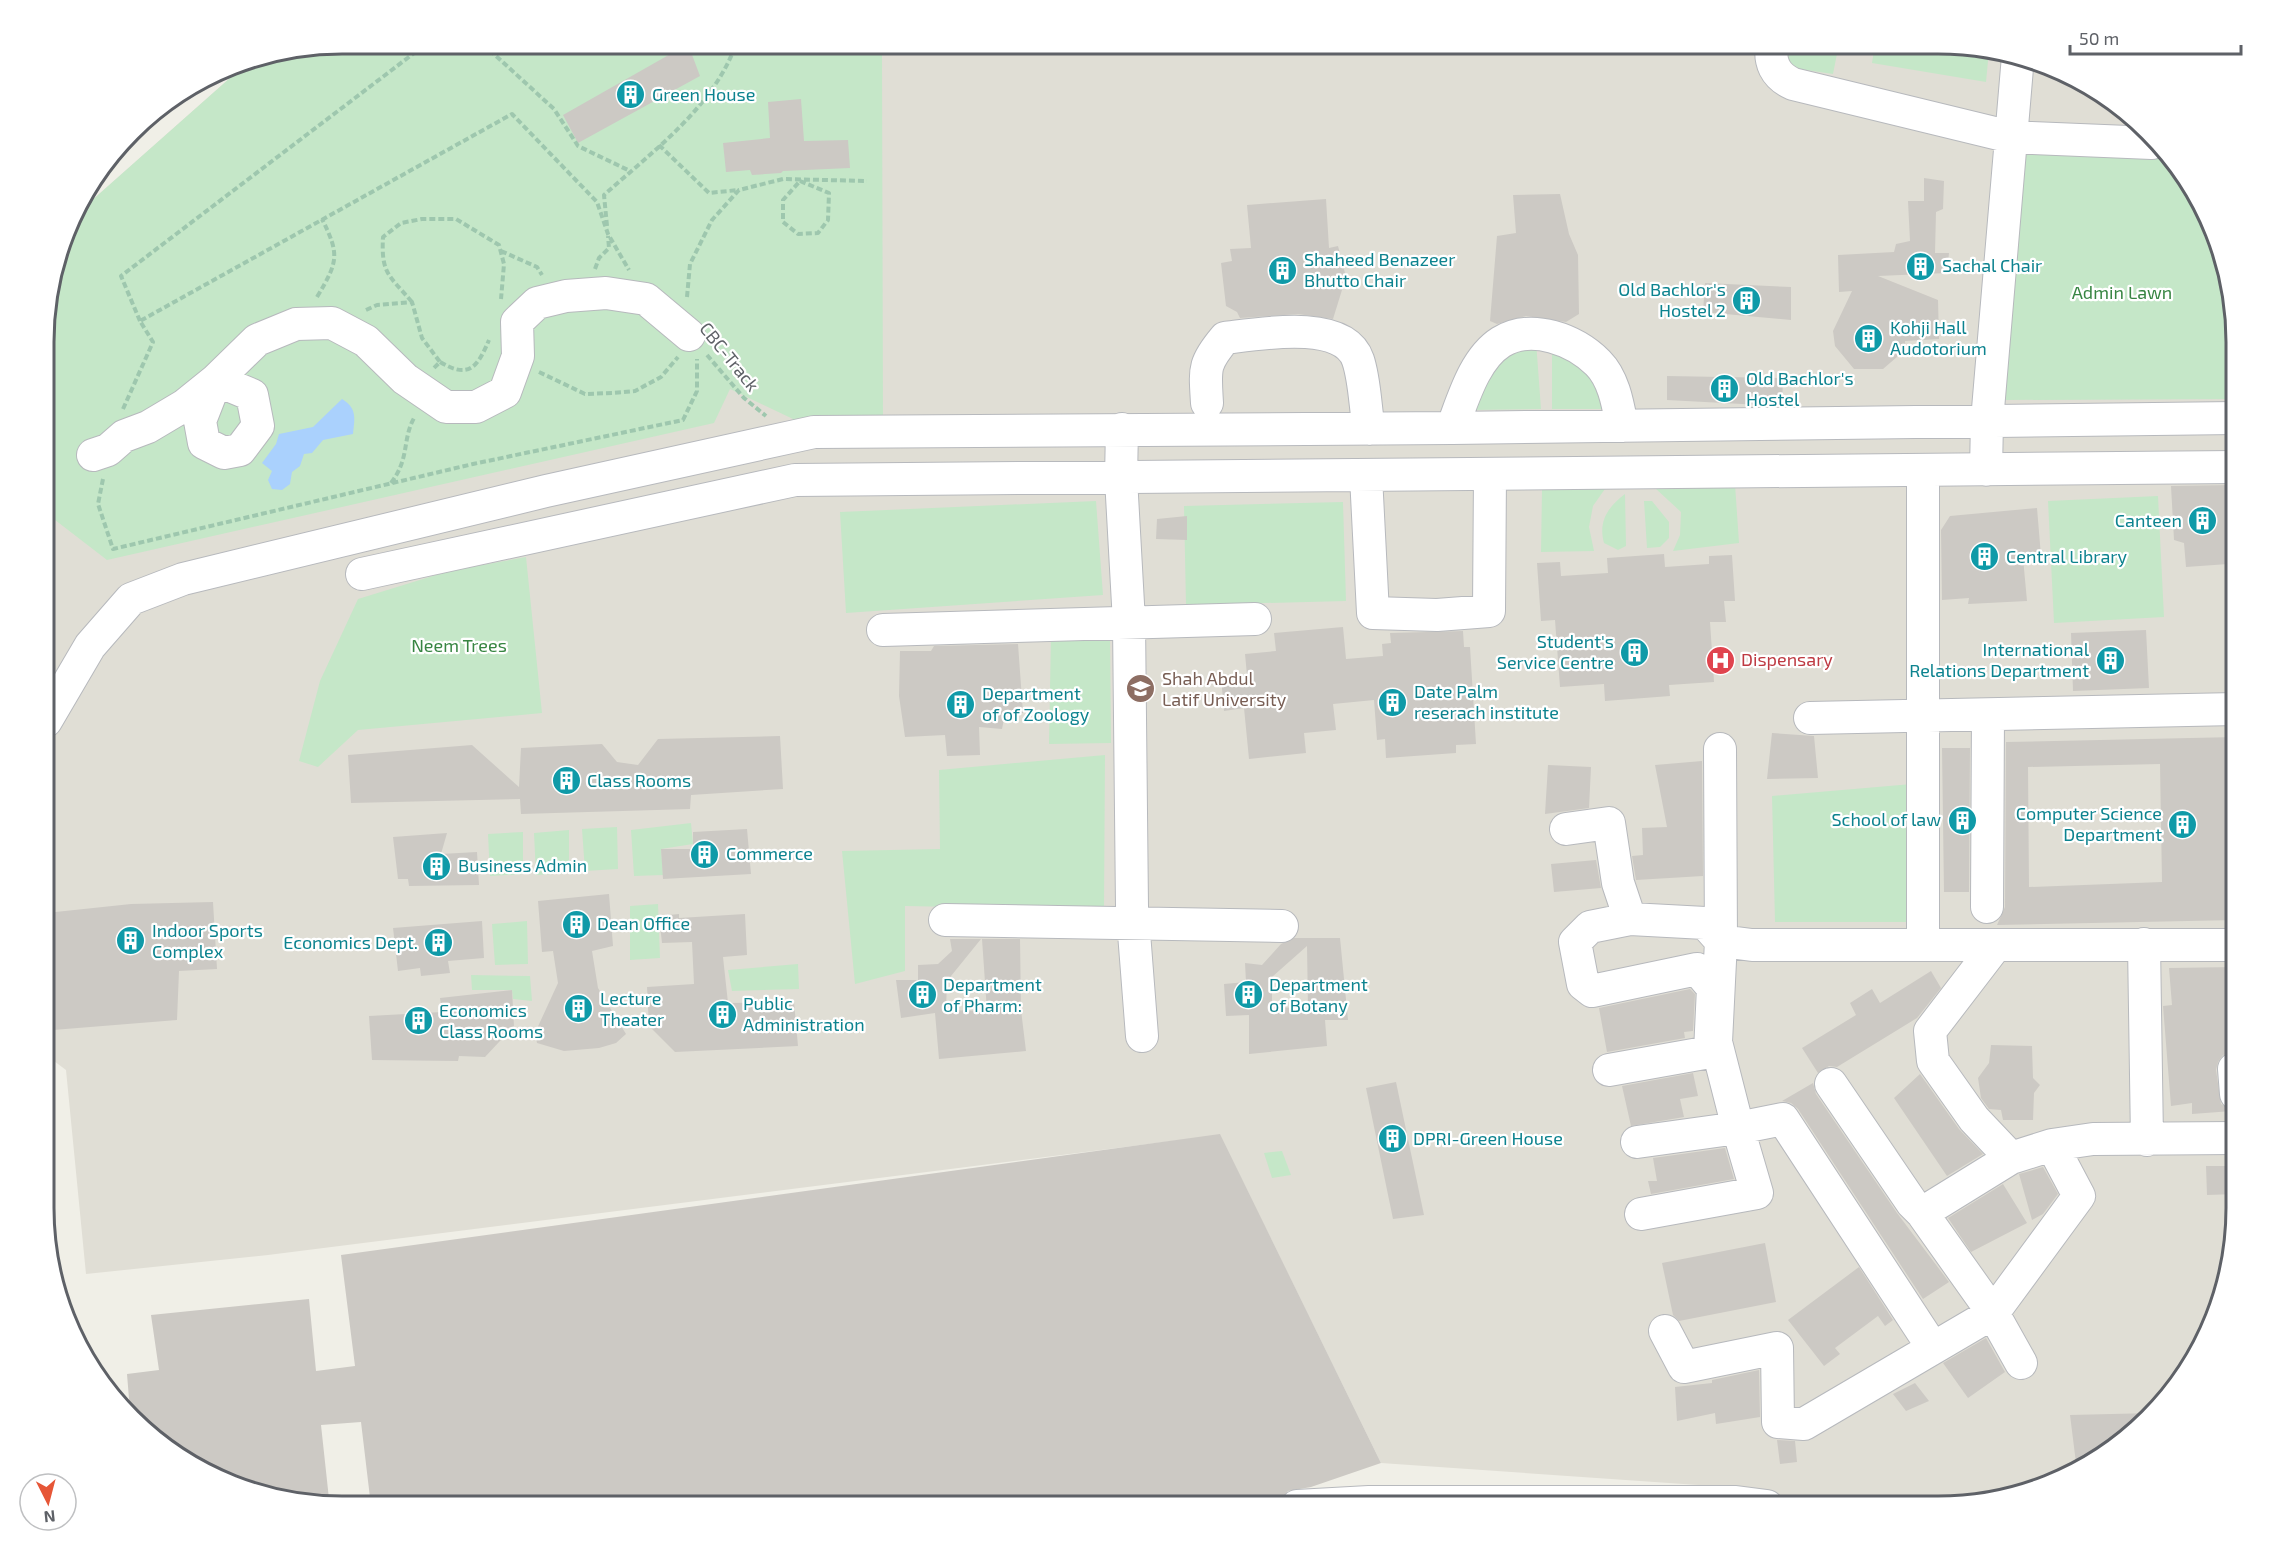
<svg xmlns="http://www.w3.org/2000/svg" width="2280" height="1550" viewBox="0 0 2280 1550" font-family="'Exo 2',sans-serif">
	<style>
		.education { fill: #e0ded5 }
		.green { fill: #c5e7c8 }
		.water { fill: #aad1fd }
		.building { fill: #ccc9c4; fill-rule: evenodd }
		.lines { fill: none; stroke-linecap: round; stroke-linejoin: round }
		.minor-casing { stroke: #b7b9bd; stroke-width: 34 }
		.path { stroke: #9ec7ae; stroke-width: 4; stroke-dasharray: 6 3; stroke-linecap: butt }
		.minor { stroke: #fff; stroke-width: 32 }
		.labels { text-anchor: middle; stroke-width: 4.5; stroke-linejoin: round; paint-order: stroke }
		.culture-label { font-size: 18px; fill: #0d838f; stroke: #fff; text-anchor: start }
		.park-label { font-size: 18px; fill: #378542; stroke: #fff }
		.street-label { font-size: 18px; fill: #5e6167; stroke: #fff }
		.health-label { font-size: 18px; fill: #be3a42; stroke: #fff; text-anchor: start }
		.education-label { font-size: 18px; fill: #785e54; stroke: #fff; text-anchor: start }
		.rim { fill: none; stroke: #5e6167; stroke-width: 3 }
	</style>
	<rect width="100%" height="100%" fill="#f0efe7"/>
	<path class="education" d="M342 44H1957L2034 59 2119 105 2197 193 2226 265 2236 323V1227L2221 1304 2175 1389 2134 1433 2070 1476 2015 1496 1938 1506H1834L1698 1485 1381 1463 1220 1135 268 1255 86 1274 66 1070 46 1055V304L72 218 248 62Z"/>
	<path class="green" d="M342 44H882L883 423 812 428 730 389 714 423 107 560 46 513V304L72 218 248 62Z
		M1783 44H1839L1833 74 1786 67Z
		M1875 44H1957L1989 51 1986 82 1872 63Z
		M2025 147 2158 149C2170 163 2188 178 2197 194 2234 260 2236 326 2236 399L2005 400Z
		M1552 335 1599 363 1613 409H1552Z
		M1536 341 1541 409 1470 410 1501 342Z
		M1735 484 1739 543 1673 551 1680 535 1681 512 1655 488Z
		M1607 486 1593 506 1589 527 1594 551 1541 552 1542 490Z
		M1625 494 1626 546 1618 550 1604 543C1598 521 1608 507 1625 494Z
		M2158 496 2164 617 2054 623 2048 501Z
		M1096 501 1103 595 846 613 840 512Z
		M1644 501H1652L1669 522V538L1660 547 1647 548Z
		M1343 502 1346 601 1186 605 1184 506Z
		M526 557 542 713 358 730 318 767 299 761 320 681 358 599 449 571Z
		M1051 634 1110 638 1111 743 1049 744Z
		M1105 755 1104 910 905 906V971L855 984 842 851 940 849 939 770Z
		M1912 784 1917 922H1775L1772 796Z
		M691 823 693 844 661 849 663 875 634 876 631 830Z
		M617 827 618 869 585 871 582 829Z
		M569 830V873L536 875 534 833Z
		M523 832V874L490 876 488 834Z
		M658 904 660 958 630 960V906Z
		M527 921 528 964 495 965 492 924Z
		M798 964 799 989 732 991 728 970Z
		M471 975 530 976 532 1001 513 999 512 990H472Z
		M1282 1151 1291 1175 1272 1178 1264 1153Z"/>
	<path class="water" d="M342 399C357 408 355 418 353 434L323 440 312 453 304 454 300 466 292 472 290 484 282 490 272 489 268 480 272 471 262 463 276 444 279 434 313 427Z"/>
	<path class="building" d="M688 44 700 76 578 143 563 115Z
		M801 99 804 141 848 140 850 168 783 171 781 173 752 175 750 170 726 172 723 143 770 138 768 102Z
		M1924 178 1944 181 1943 209 1936 212 1935 253H1949L1947 273 1878 276 1938 300 1939 339 1905 341V350L1883 369H1854L1835 346 1833 331 1852 291 1839 292 1838 255 1894 252 1896 244 1910 241 1908 201H1924Z
		M1560 194 1569 234 1578 255 1579 314 1566 322 1526 316 1497 324 1490 321 1497 236 1516 233 1513 195Z
		M1326 199 1329 248 1338 246 1346 277 1333 319 1298 314 1240 318 1237 312 1226 306 1221 263 1232 261 1230 249 1251 248 1247 205Z
		M1705 283 1791 287V320L1703 312Z
		M1667 376 1783 378 1782 406 1667 400Z
		M2231 485 2234 536 2231 537 2228 564 2186 567 2184 543 2174 540 2171 486Z
		M2037 508 2041 556 2023 558 2027 601 1968 604 1969 598 1942 600 1941 530 1950 516Z
		M1187 516V540L1156 539 1157 519Z
		M1664 554 1665 567 1709 564V556L1732 555 1735 601H1724L1726 622H1710L1714 682 1669 685 1670 696 1605 701 1604 684 1560 687 1555 620 1541 621 1537 563 1560 562 1561 576 1608 573 1607 558Z
		M1343 627 1346 659 1383 656 1382 644 1391 643 1390 633 1463 631 1464 647H1470L1476 744 1456 745V753L1386 758 1385 739 1377 740 1374 700 1333 704 1336 730 1304 733 1306 753 1249 759 1244 708 1224 711 1221 677 1247 675 1245 654 1276 651 1274 633Z
		M2146 630 2149 688 2073 691 2071 633Z
		M1018 644 1023 713 1005 714 1002 729 979 727 980 755 947 756 945 735 905 737 899 696 900 651H931L934 646Z
		M1772 733 1814 736 1818 778 1767 779Z
		M780 736 783 789 691 795 690 809 521 814 520 799 351 803 348 755 472 745 519 787 521 748 602 744 617 762 638 765 658 739Z
		M2236 737V920L1997 925 2005 907 2006 742ZM2160 764 2162 882 2029 887 2028 767Z
		M1942 748H1970L1969 892H1944Z
		M1702 761 1703 876 1636 880 1632 856 1643 855 1642 828 1667 827 1655 765Z
		M1548 765 1591 767 1589 808 1545 814Z
		M747 829 751 874 663 879 661 849H693V832Z
		M447 833 441 854 477 852 479 885 409 886 408 879H398L393 837Z
		M1596 860 1601 888 1554 892 1551 864Z
		M609 894 613 946 592 951 598 988 626 1034 616 1043 599 1048 564 1051 537 1043 535 1033 558 983 553 951 542 952 538 901Z
		M213 902 217 969 179 971 177 1020 53 1030 50 979H46V913L131 904Z
		M679 914V918L745 914 747 955 723 957 728 1003 794 1002 798 1046 675 1052 649 1026 647 987 694 984 692 942 662 943 659 916Z
		M482 921 484 958 448 961 450 973 421 976 420 968 398 971 393 928Z
		M1294 938H1340L1348 1020H1325L1327 1046 1249 1054V1015L1226 1016 1224 984 1246 982 1245 963 1262 965 1281 944ZM1307 946 1308 1007 1272 1008V977Z
		M950 939H981L947 981 946 1010 987 1011 982 939H1020L1021 1010 1026 1051 939 1059 935 1013 901 1018 896 980H918V965L938 964 952 951Z
		M2236 967V1052L2223 1055 2218 1062 2216 1070 2221 1104 2232 1111 2192 1114V1103L2171 1106 2163 1006 2172 1005 2169 968Z
		M1931 971 1941 988 1917 1018 1837 1067 1829 1066 1818 1073 1802 1048 1856 1015 1850 1003 1872 989 1880 1003Z
		M1690 989 1695 994 1693 1031 1684 1032 1685 1038 1607 1052 1599 1008Z
		M512 990 514 1026 485 1057 459 1056 458 1061 372 1060 369 1016 442 1012 440 998Z
		M1991 1045 2032 1046 2033 1078 2040 1085 2034 1093 2033 1120H2003L2001 1110 1989 1109 1981 1098 1978 1078 1989 1063Z
		M1693 1073 1698 1096 1680 1099 1684 1117 1631 1126 1622 1086Z
		M1920 1074 1959 1129 1983 1154 1947 1176 1894 1098Z
		M1396 1082 1424 1215 1393 1219 1366 1088Z
		M1813 1083 1816 1094 1897 1213 1949 1282 1923 1299 1798 1109 1791 1103 1782 1101Z
		M1220 1134 1381 1463 1311 1487 1288 1491 1280 1503 1269 1502 1257 1506H371L361 1422 321 1425 329 1499 304 1502 246 1491 161 1445 130 1411 127 1374 159 1370 151 1315 309 1299 316 1371 355 1366 341 1255Z
		M1725 1148 1734 1179 1651 1194 1648 1181H1657L1653 1158Z
		M2206 1166H2236V1194L2207 1195Z
		M2043 1167 2058 1194 2043 1214 2032 1220 2019 1174Z
		M2003 1184 2027 1223 1971 1252 1948 1218Z
		M1765 1243 1776 1302 1679 1321 1673 1315 1662 1263Z
		M1859 1267 1893 1320 1885 1326 1878 1316 1835 1348 1840 1354 1824 1366 1788 1320Z
		M1986 1338 2005 1372 1968 1398 1943 1363Z
		M1759 1370 1760 1417 1716 1424 1715 1413 1677 1421 1675 1387 1712 1383V1380Z
		M1915 1383 1929 1401 1906 1411 1893 1394Z
		M2153 1413 2134 1433 2077 1471 2070 1415Z
		M1777 1440 1795 1441 1797 1462 1780 1464Z"/>
	<g class="lines">
		<defs>
			<path id="minor" d="M1772 44C1769 62 1775 76 1793 84L2011 137 2152 143
				M1207 403C1205 369 1203 364 1225 338 1258 334 1344 318 1358 360 1365 381 1365 407 1369 429
				M1452 428C1463 400 1474 359 1501 342 1532 323 1575 340 1598 363 1614 379 1618 405 1622 426
				M1122 429 1121 478 1129 622 1132 907 1142 1036
				M93 455 108 450 124 436 148 427 185 405 216 380 252 395 258 426 240 450 224 453 204 443 200 421 216 380 257 340 296 324 332 323 366 341 405 379 446 407H476L505 392 518 356 517 322 537 303 566 296 606 293 646 299 689 335
				M1923 470V945
				M1986 470 1987 421 2018 56
				M1366 476 1373 613 1437 615 1489 611 1490 475
				M362 574 795 480 2236 467
				M883 630 1255 619
				M1810 718 2236 709
				M46 721 90 646 131 599 183 579 546 491 814 432 1452 428 2236 418
				M1720 749 1721 941
				M1566 829 1609 823 1618 883 1630 919 1705 923 1721 941
				M1987 907 1988 715
				M945 920 1282 926
				M2144 944 2147 1140
				M1996 945 1930 1031 1933 1061 1974 1119 2011 1158 2052 1145 2093 1139 2236 1138
				M2234 1069 2236 1094
				M1609 1070 1710 1052 1713 988 1697 969 1592 991 1583 984 1575 942 1590 927 1630 919
				M1831 1084 1912 1203 1922 1213
				M1637 1142 1738 1128 1716 1042 1721 941 1752 945H2236
				M1641 1214 1757 1193 1738 1128 1783 1119 1933 1348
				M1665 1331 1684 1367 1777 1348 1778 1422 1804 1424 1993 1313 1922 1213 2011 1158
				M2021 1363 1993 1313 2079 1196 2052 1145
				M1297 1506 1369 1502H1736L1767 1506"/>
		</defs>
		<use href="#minor" class="minor-casing"/>
		<path class="path" d="M483 44 554 109 578 146 630 171
			M659 145 709 193 738 190
			M800 181 829 193 828 220 818 233 798 234 783 222V200Z
			M607 226 604 195C653 151 713 108 736 44
			M501 251 537 267 542 275
			M595 269 599 258 609 248 608 236
			M317 297C338 262 340 255 322 219
			M687 297 690 264 712 220 739 190 783 179 867 181
			M412 302C389 275 381 274 383 237L401 223 422 219H456L499 245 504 264 501 299
			M366 310 377 305 412 302 422 338 440 362 433 369
			M140 321 121 276 426 44
			M707 355 744 398 766 416
			M440 362C469 379 477 368 489 340
			M539 372 585 394 612 393 635 391 661 377 678 357
			M123 409 153 342 140 321 512 114 597 202 608 234 629 270
			M103 479 98 504 113 549 473 464 683 420 697 391V359
			M391 483C410 458 402 440 414 418"/>
		<use href="#minor" class="minor"/>
	</g>
	<defs>
		<symbol id="building-disc" viewBox="-11 -11 22 22"><circle r="9.5" fill="#0f9aa8" stroke="#fff"/><path d="M-4-6H4V6H1V3H-1V6H-4ZM-2.5-4.3h1.7v1.8h-1.7ZM.8-4.3h1.7v1.8H.8ZM-2.5-1h1.7V.8h-1.7ZM.8-1h1.7V.8H.8Z" fill="#fff"/></symbol>
		<symbol id="hospital-disc" viewBox="-11 -11 22 22"><circle r="9.5" fill="#e0444e" stroke="#fff"/><path d="M-5-5h3v3.5h4V-5h3V5h-3V1.5h-4V5h-3Z" fill="#fff"/></symbol>
		<symbol id="university-disc" viewBox="-11 -11 22 22"><circle r="9.5" fill="#8d6e63" stroke="#fff"/><path d="M0-5L7-2L0 1L-7-2ZM-4 1L0 2.5L4 1V4Q0 6-4 4Z" fill="#fff"/></symbol>
	</defs>
	<g fill-rule="evenodd">
		<use href="#building-disc" x="614" y="78" width="33" height="33"/>
		<use href="#building-disc" x="1904" y="250" width="33" height="33"/>
		<use href="#building-disc" x="1266" y="254" width="33" height="33"/>
		<use href="#building-disc" x="1730" y="284" width="33" height="33"/>
		<use href="#building-disc" x="1852" y="322" width="33" height="33"/>
		<use href="#building-disc" x="1708" y="372" width="33" height="33"/>
		<use href="#building-disc" x="2186" y="504" width="33" height="33"/>
		<use href="#building-disc" x="1968" y="540" width="33" height="33"/>
		<use href="#building-disc" x="1618" y="636" width="33" height="33"/>
		<use href="#hospital-disc" x="1704" y="644" width="33" height="33"/>
		<use href="#building-disc" x="2094" y="644" width="33" height="33"/>
		<use href="#university-disc" x="1124" y="672" width="33" height="33"/>
		<use href="#building-disc" x="1376" y="686" width="33" height="33"/>
		<use href="#building-disc" x="944" y="688" width="33" height="33"/>
		<use href="#building-disc" x="550" y="764" width="33" height="33"/>
		<use href="#building-disc" x="1946" y="804" width="33" height="33"/>
		<use href="#building-disc" x="2166" y="808" width="33" height="33"/>
		<use href="#building-disc" x="688" y="838" width="33" height="33"/>
		<use href="#building-disc" x="420" y="850" width="33" height="33"/>
		<use href="#building-disc" x="560" y="908" width="33" height="33"/>
		<use href="#building-disc" x="114" y="924" width="33" height="33"/>
		<use href="#building-disc" x="422" y="926" width="33" height="33"/>
		<use href="#building-disc" x="906" y="978" width="33" height="33"/>
		<use href="#building-disc" x="1232" y="978" width="33" height="33"/>
		<use href="#building-disc" x="562" y="992" width="33" height="33"/>
		<use href="#building-disc" x="706" y="998" width="33" height="33"/>
		<use href="#building-disc" x="402" y="1004" width="33" height="33"/>
		<use href="#building-disc" x="1376" y="1122" width="33" height="33"/>
	</g>
	<g class="labels">
		<g class="culture-label">
			<text x="652" y="101">Green House</text>
			<text x="1304" y="266">Shaheed Benazeer<tspan x="1304" dy="21">Bhutto Chair</tspan></text>
			<text x="1942" y="272">Sachal Chair</text>
			<text x="1726" y="296" text-anchor="end">Old Bachlor's<tspan x="1726" dy="21">Hostel 2</tspan></text>
			<text x="1890" y="334">Kohji Hall<tspan x="1890" dy="21">Audotorium</tspan></text>
			<text x="1746" y="385">Old Bachlor's<tspan x="1746" dy="21">Hostel</tspan></text>
			<text x="2182" y="527" text-anchor="end">Canteen</text>
			<text x="2006" y="563">Central Library</text>
			<text x="1614" y="648" text-anchor="end">Student's<tspan x="1614" dy="21">Service Centre</tspan></text>
			<text x="2089" y="656" text-anchor="end">International<tspan x="2089" dy="21">Relations Department</tspan></text>
			<text x="1414" y="698">Date Palm<tspan x="1414" dy="21">reserach institute</tspan></text>
			<text x="982" y="700">Department<tspan x="982" dy="21">of of Zoology</tspan></text>
			<text x="587" y="787">Class Rooms</text>
			<text x="2162" y="820" text-anchor="end">Computer Science<tspan x="2162" dy="21">Department</tspan></text>
			<text x="1941" y="826" text-anchor="end">School of law</text>
			<text x="726" y="860">Commerce</text>
			<text x="458" y="872">Business Admin</text>
			<text x="597" y="930">Dean Office</text>
			<text x="152" y="937">Indoor Sports<tspan x="152" dy="21">Complex</tspan></text>
			<text x="418" y="949" text-anchor="end">Economics Dept.</text>
			<text x="943" y="991">Department<tspan x="943" dy="21">of Pharm:</tspan></text>
			<text x="1269" y="991">Department<tspan x="1269" dy="21">of Botany</tspan></text>
			<text x="600" y="1005">Lecture<tspan x="600" dy="21">Theater</tspan></text>
			<text x="743" y="1010">Public<tspan x="743" dy="21">Administration</tspan></text>
			<text x="439" y="1017">Economics<tspan x="439" dy="21">Class Rooms</tspan></text>
			<text x="1413" y="1145">DPRI-Green House</text>
		</g>
		<g class="park-label">
			<text x="2122" y="299">Admin Lawn</text>
			<text x="459" y="652">Neem Trees</text>
		</g>
		<g class="street-label">
			<text transform="translate(729 357) rotate(51)" y="6">CBC-Track</text>
		</g>
		<g class="health-label">
			<text x="1741" y="666">Dispensary</text>
		</g>
		<g class="education-label">
			<text x="1162" y="685">Shah Abdul<tspan x="1162" dy="21">Latif University</tspan></text>
		</g>
	</g>
	<path d="M0 0H2280V1550H0ZM342 54H1938A288 288 0 0 1 2226 342V1208A288 288 0 0 1 1938 1496H342A288 288 0 0 1 54 1208V342A288 288 0 0 1 342 54Z" fill="#fff" fill-rule="evenodd"/>
	<path class="rim" d="M342 54H1938A288 288 0 0 1 2226 342V1208A288 288 0 0 1 1938 1496H342A288 288 0 0 1 54 1208V342A288 288 0 0 1 342 54Z"/>
	<g transform="translate(48 1502) rotate(174)"><circle r="28" fill="#ffffff" stroke="#bfc0c2" stroke-width="1.5"/>
	<path d="M0-4.5L10 22L0 15L-10 22Z" fill="#e65637"/>
	<text y="-9" font-size="16" font-weight="bold" text-anchor="middle" fill="#5e6167">N</text>
	</g>
	<path d="M2070 45v9h171v-9" fill="none" stroke="#5e6167" stroke-width="3"/>
	<text x="2079" y="45" font-size="18" fill="#5e6167" stroke="#ffffff" stroke-width="4.5" paint-order="stroke">50 m</text>
</svg>
